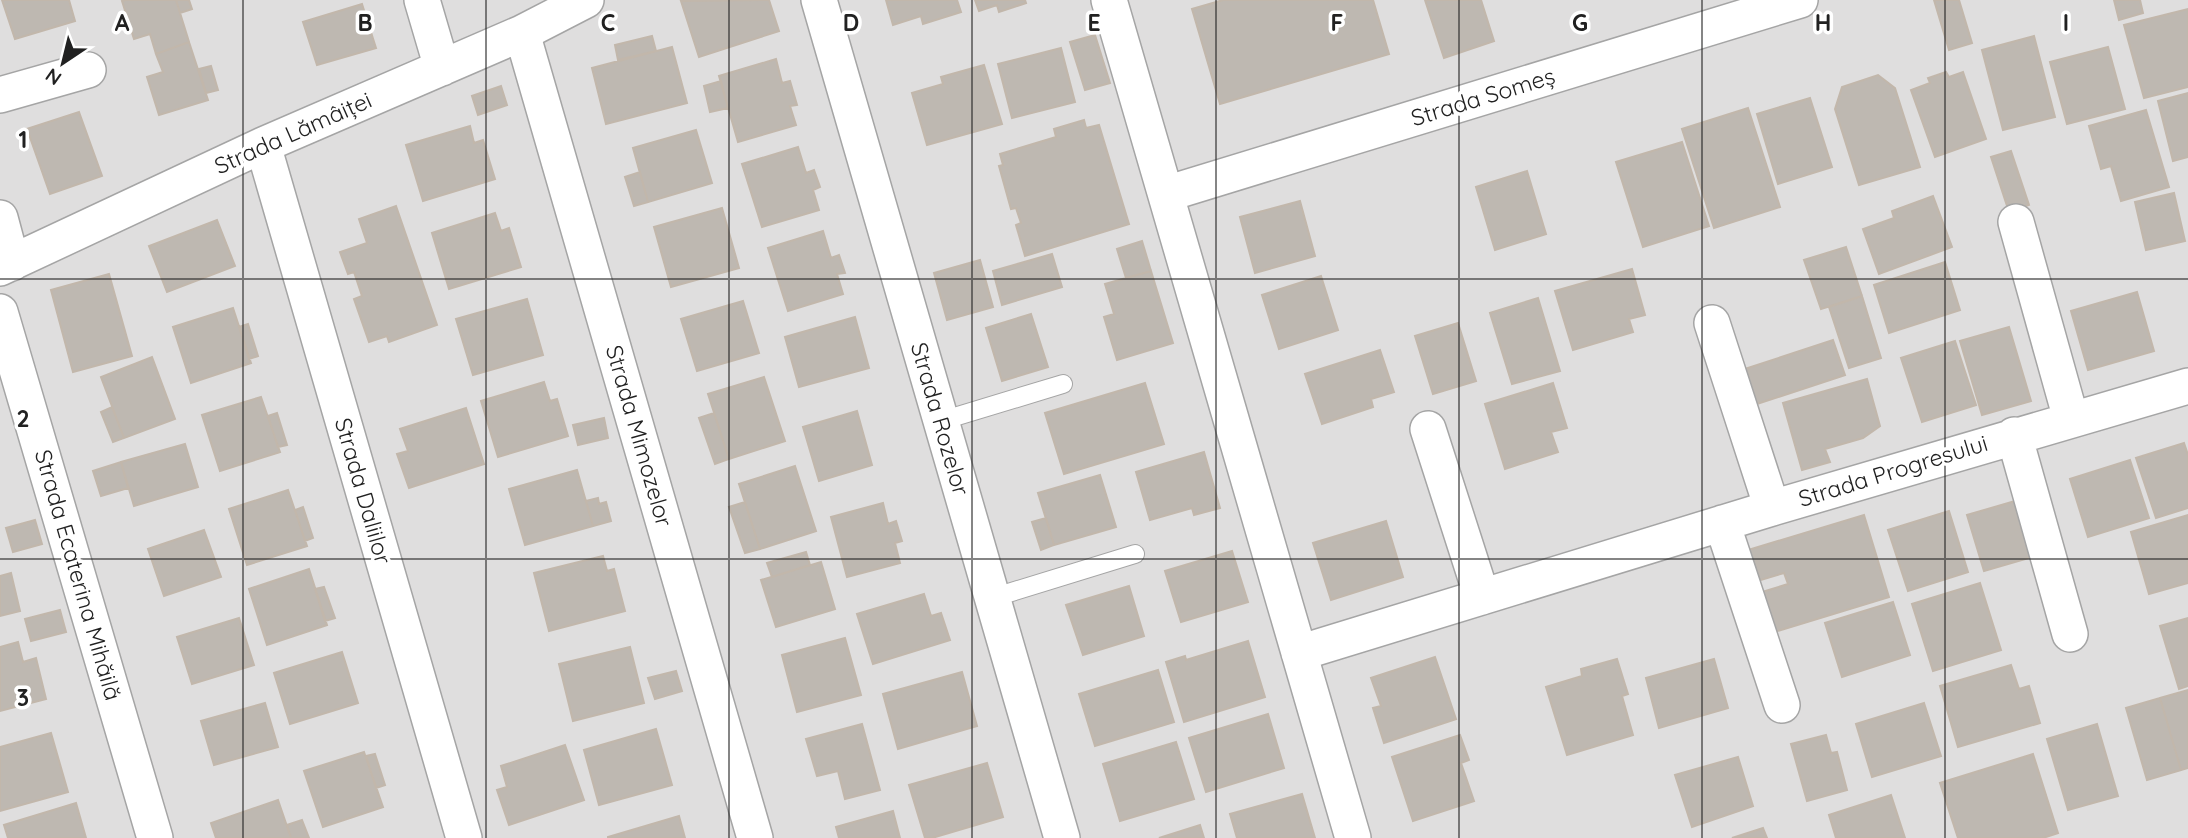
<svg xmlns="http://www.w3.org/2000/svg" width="2188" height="838" viewBox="0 0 2188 838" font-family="Quicksand,sans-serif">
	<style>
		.residential { fill: #dfdede }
		.building { fill: #beb8b1; stroke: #c2b7ab; stroke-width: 2 }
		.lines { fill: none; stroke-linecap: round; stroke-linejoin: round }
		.service-casing { stroke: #a5a5a5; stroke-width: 20 }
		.minor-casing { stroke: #a5a5a5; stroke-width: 38 }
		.service { stroke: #fff; stroke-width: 18 }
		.minor { stroke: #fff; stroke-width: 35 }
		.grid { fill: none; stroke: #212121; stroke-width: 2; stroke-opacity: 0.55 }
		.labels { text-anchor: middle; stroke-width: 7; stroke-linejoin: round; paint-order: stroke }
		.street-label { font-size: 23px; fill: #212121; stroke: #fff }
		.grid-label { font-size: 23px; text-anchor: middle; font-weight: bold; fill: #212121; stroke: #fff; stroke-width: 7; stroke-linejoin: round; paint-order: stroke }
	</style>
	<rect width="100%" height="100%" fill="#f1efe8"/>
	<path class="residential" d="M0 0H2188V838H0Z"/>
	<path class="building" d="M2 0H69L75 21 15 39Z
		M126 0H176L189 42 156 54 150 34 134 39 122 1Z
		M176 0H189L192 9 180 13Z
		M769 0 779 31 699 57 681 1Z
		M886 0H957L961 12 923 24 921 16 893 25Z
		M975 0H1025L1026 3 999 12 997 5 979 11Z
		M1223 0H1373L1389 54 1220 104 1192 9Z
		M1425 0H1481L1494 41 1444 58Z
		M1934 0H1959L1972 43 1949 50Z
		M2114 0H2140L2143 13 2119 20Z
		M362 4 376 48 317 65 303 22Z
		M2188 9V87L2144 98 2124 25Z
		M1095 35 1110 83 1085 90 1070 42Z
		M652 36 656 51 618 60 615 45Z
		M2034 36 2055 117 2003 130 1982 50Z
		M189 42 208 100 159 115 147 77 163 72 156 54Z
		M672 47 687 103 606 124 592 68Z
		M2108 47 2125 109 2067 124 2050 62Z
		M1061 48 1075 102 1012 118 998 64Z
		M776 59 782 83 790 81 797 105 790 106 796 125 738 142 719 76Z
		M984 65 1002 124 927 145 912 93 943 84 941 77Z
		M211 66 218 90 206 93 199 69Z
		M1946 72 1949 77 1963 72 1986 139 1935 157 1911 90 1930 83 1928 78Z
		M1878 75 1895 88 1920 167 1859 185 1835 109 1842 87Z
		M721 81 728 108 710 112 704 86Z
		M501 86 507 105 478 115 472 96Z
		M2188 93V157L2173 161 2158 101Z
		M1810 98 1832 167 1778 184 1757 114Z
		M1748 108 1780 207 1714 228 1682 129Z
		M2146 110 2169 187 2121 201 2111 166 2101 169 2089 126Z
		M79 112 102 176 50 194 27 129Z
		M1084 120 1086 128 1099 125 1129 224 1025 256 1016 225 1021 223 1016 208 1011 209 999 166 1003 165 1000 154 1056 137 1054 129Z
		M470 126 474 143 483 140 495 179 423 201 406 145Z
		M696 130 712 183 648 202 633 148Z
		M1682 142 1709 226 1643 247 1616 162Z
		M798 147 806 173 814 170 820 187 813 190 819 210 762 227 742 164Z
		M2011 151 2029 205 2009 212 1991 157Z
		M1527 171 1546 234 1495 250 1476 187Z
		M640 172 648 202 634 206 625 177Z
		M2174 193 2185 241 2146 250 2135 202Z
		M1933 196 1952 247 1879 274 1863 229 1894 218 1892 211Z
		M1300 201 1315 256 1255 273 1240 217Z
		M396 206 437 325 389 342 387 336 369 342 354 299 362 296 354 272 348 274 340 252 367 243 359 219Z
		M722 208 739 268 671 287 654 227Z
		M495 213 501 231 509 228 521 267 449 289 432 233Z
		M217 220 235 266 167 292 149 246Z
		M823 231 831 258 839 255 845 273 837 274 843 294 788 311 768 248Z
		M1142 241 1151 271 1126 278 1117 249Z
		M1846 247 1862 296 1821 309 1804 260Z
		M1052 254 1062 287 1002 305 993 271Z
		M980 260 993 307 947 320 934 273Z
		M1945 262 1960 310 1889 333 1874 285Z
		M1632 269 1645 315 1629 319 1633 332 1573 350 1555 291Z
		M1151 271 1173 343 1117 360 1104 317 1114 314 1105 284Z
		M109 274 132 356 73 372 51 290Z
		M1321 276 1338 330 1279 349 1262 295Z
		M2137 292 2154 351 2088 370 2071 311Z
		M1862 296 1881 358 1849 368 1829 307Z
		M1538 298 1560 371 1512 384 1490 313Z
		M527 299 543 355 473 375 456 319Z
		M743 301 759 353 697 371 681 319Z
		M233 308 251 363 191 383 173 327Z
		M1031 314 1048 367 1002 381 986 328Z
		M855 317 869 368 799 387 785 337Z
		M1458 323 1476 381 1433 394 1415 336Z
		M248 324 258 356 249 359 239 327Z
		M2009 327 2031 401 1982 415 1960 341Z
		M1833 340 1845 375 1757 404 1745 369Z
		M1955 341 1976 405 1922 422 1901 358Z
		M1380 350 1394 392 1371 399 1373 407 1322 424 1305 374Z
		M152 357 175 419 124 438 101 377Z
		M764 377 785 441 729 459 708 394Z
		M1867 379 1880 426 1863 438 1825 449 1830 462 1802 470 1783 403Z
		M544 382 550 401 557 399 568 436 498 457 481 401Z
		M1145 383 1164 444 1064 474 1045 413Z
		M1553 383 1567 428 1551 432 1558 452 1505 469 1485 404Z
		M261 397 280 452 220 471 202 415Z
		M112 407 124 438 113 442 101 412Z
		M466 408 484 464 409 488 397 454 408 451 400 429Z
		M857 411 872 465 819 481 803 427Z
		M277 413 287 445 278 447 268 416Z
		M714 413 729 459 715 464 699 418Z
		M604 418 608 438 578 445 573 425Z
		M2184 443 2188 455V508L2156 518 2136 458Z
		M185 444 198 487 134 506 121 462Z
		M1204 452 1220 508 1194 515 1192 508 1150 520 1136 472Z
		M2130 460 2149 518 2088 537 2070 479Z
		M121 462 128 488 101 496 93 471Z
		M795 466 816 531 760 549 739 484Z
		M577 470 593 526 525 545 509 489Z
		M1100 475 1116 527 1054 545 1038 493Z
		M288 490 307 546 247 565 229 509Z
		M598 498 599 504 606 502 611 521 593 526 586 501Z
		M2015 501 2032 557 1984 571 1967 515Z
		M745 502 760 549 745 553 729 507Z
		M883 503 888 524 896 521 902 541 895 543 900 563 847 577 831 517Z
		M303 507 313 538 305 541 295 510Z
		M1949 511 1968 572 1908 591 1888 530Z
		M1864 515 1889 597 1771 633 1759 593 1788 584 1784 573 1754 582 1745 551Z
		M2188 515V583L2149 594 2131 532Z
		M1046 518 1054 545 1041 550 1032 522Z
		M35 520 42 544 13 552 6 528Z
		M1386 521 1403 577 1331 600 1313 543Z
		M204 530 221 577 164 596 148 549Z
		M1232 551 1248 602 1181 622 1165 571Z
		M806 552 810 565 772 577 767 563Z
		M603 556 607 571 614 569 625 611 549 631 534 573Z
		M821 562 835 609 776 627 761 580Z
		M309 569 327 625 267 645 249 589Z
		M11 573 20 611 0 616V576Z
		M1980 583 2001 650 1933 671 1912 604Z
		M1129 586 1144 636 1083 655 1066 605Z
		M324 587 335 618 325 621 315 589Z
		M924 594 931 616 941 613 950 640 873 664 857 614Z
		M1893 602 1910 655 1842 677 1825 623Z
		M60 610 66 632 31 641 25 619Z
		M239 618 254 665 192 684 177 637Z
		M2188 618V686L2179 689 2160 626Z
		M845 638 861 695 797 712 782 655Z
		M1248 641 1265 697 1184 722 1166 662 1185 656 1186 660Z
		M18 642 23 662 36 658 46 699 0 711V647Z
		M630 647 644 703 573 721 559 664Z
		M342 652 358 703 290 724 274 673Z
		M1435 657 1456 719 1384 743 1373 708 1381 706 1371 678Z
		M1617 659 1628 694 1622 696 1633 735 1567 755 1546 687 1582 676 1581 669Z
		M1714 659 1728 708 1659 728 1646 678Z
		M2011 665 2019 689 2029 686 2040 723 1958 747 1940 686Z
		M1158 670 1174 722 1095 746 1079 694Z
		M676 671 682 691 655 699 648 678Z
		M962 672 977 726 898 749 883 694Z
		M2188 690V768L2181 770 2160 698Z
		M2160 698 2181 770 2147 780 2126 708Z
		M265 703 278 747 214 765 201 721Z
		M1924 703 1941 756 1872 777 1856 724Z
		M1268 714 1284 768 1206 792 1189 738Z
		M862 724 880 790 845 799 838 771 817 776 806 739Z
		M2097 724 2118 796 2068 810 2047 739Z
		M656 729 672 785 599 805 584 750Z
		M51 733 68 792 0 811V747Z
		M1460 735 1469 760 1461 763 1474 801 1413 821 1392 757Z
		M1826 735 1831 753 1837 752 1847 790 1807 801 1791 744Z
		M1176 742 1194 799 1120 821 1103 764Z
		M565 745 584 800 509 825 497 790 507 787 501 766Z
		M364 752 383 807 323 827 304 771Z
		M375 754 385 785 376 788 366 756Z
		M2033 754 2058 833 2043 838H1958L1940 783Z
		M1738 757 1753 806 1692 827 1675 775Z
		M987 763 1003 817 932 838H925L909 785Z
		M1302 794 1315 838H1237L1230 814Z
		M1891 795 1905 838H1836L1829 815Z
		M278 800 291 838H216L211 823Z
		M76 803 86 838H8L4 825Z
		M893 811 900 838H839L836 827Z
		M679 816 685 838H608V837Z
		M302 820 309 838H291L287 825Z
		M1200 825 1204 838H1159Z
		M1763 828 1767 838H1732Z"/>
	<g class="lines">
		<defs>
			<path id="service" d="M941 421 1063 384
				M992 598 1135 554"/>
			<path id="minor" d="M422 0 442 68
				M819 0 1062 838
				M1109 0 1353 838
				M522 33 755 838
				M0 95 88 70
				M263 145 464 838
				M1166 194 1800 0
				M0 218 12 263
				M2016 222 2071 419
				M0 268 263 145 522 33 586 0
				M0 312 155 838
				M1712 323 1772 508
				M1428 429 1482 597
				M2014 435 2070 634
				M1722 523 1782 705
				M1299 653 1772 508 2188 386"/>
		</defs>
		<use href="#service" class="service-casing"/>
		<use href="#minor" class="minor-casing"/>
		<use href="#service" class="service"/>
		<use href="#minor" class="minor"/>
	</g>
	<path class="grid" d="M243 0V838M486 0V838M729 0V838M972 0V838M1216 0V838M1459 0V838M1702 0V838M1945 0V838M0 279H2188M0 559H2188"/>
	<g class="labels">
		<g class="street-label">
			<text transform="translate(1483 97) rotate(-17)" y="8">Strada Someș</text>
			<text transform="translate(293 133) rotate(-24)" y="8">Strada Lămâiței</text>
			<text transform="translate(940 419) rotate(74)" y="8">Strada Rozelor</text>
			<text transform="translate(639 436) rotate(74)" y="8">Strada Mimozelor</text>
			<text transform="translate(1893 471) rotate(-17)" y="8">Strada Progresului</text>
			<text transform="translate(363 491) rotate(74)" y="8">Strada Daliilor</text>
			<text transform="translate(78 575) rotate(74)" y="8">Strada Ecaterina Mihăilă</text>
		</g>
	</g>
	<g class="grid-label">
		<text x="122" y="31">A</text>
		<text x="365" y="31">B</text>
		<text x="608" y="31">C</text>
		<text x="851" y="31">D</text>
		<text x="1094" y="31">E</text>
		<text x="1337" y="31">F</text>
		<text x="1580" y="31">G</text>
		<text x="1823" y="31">H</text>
		<text x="2066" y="31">I</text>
		<text x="23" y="148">1</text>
		<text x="23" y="427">2</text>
		<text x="23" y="706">3</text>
	</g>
	<g transform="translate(63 63) rotate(215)" stroke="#ffffff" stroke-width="5" paint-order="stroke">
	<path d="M0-5L12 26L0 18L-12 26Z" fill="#212121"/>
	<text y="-10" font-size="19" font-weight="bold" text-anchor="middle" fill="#212121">N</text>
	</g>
</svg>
